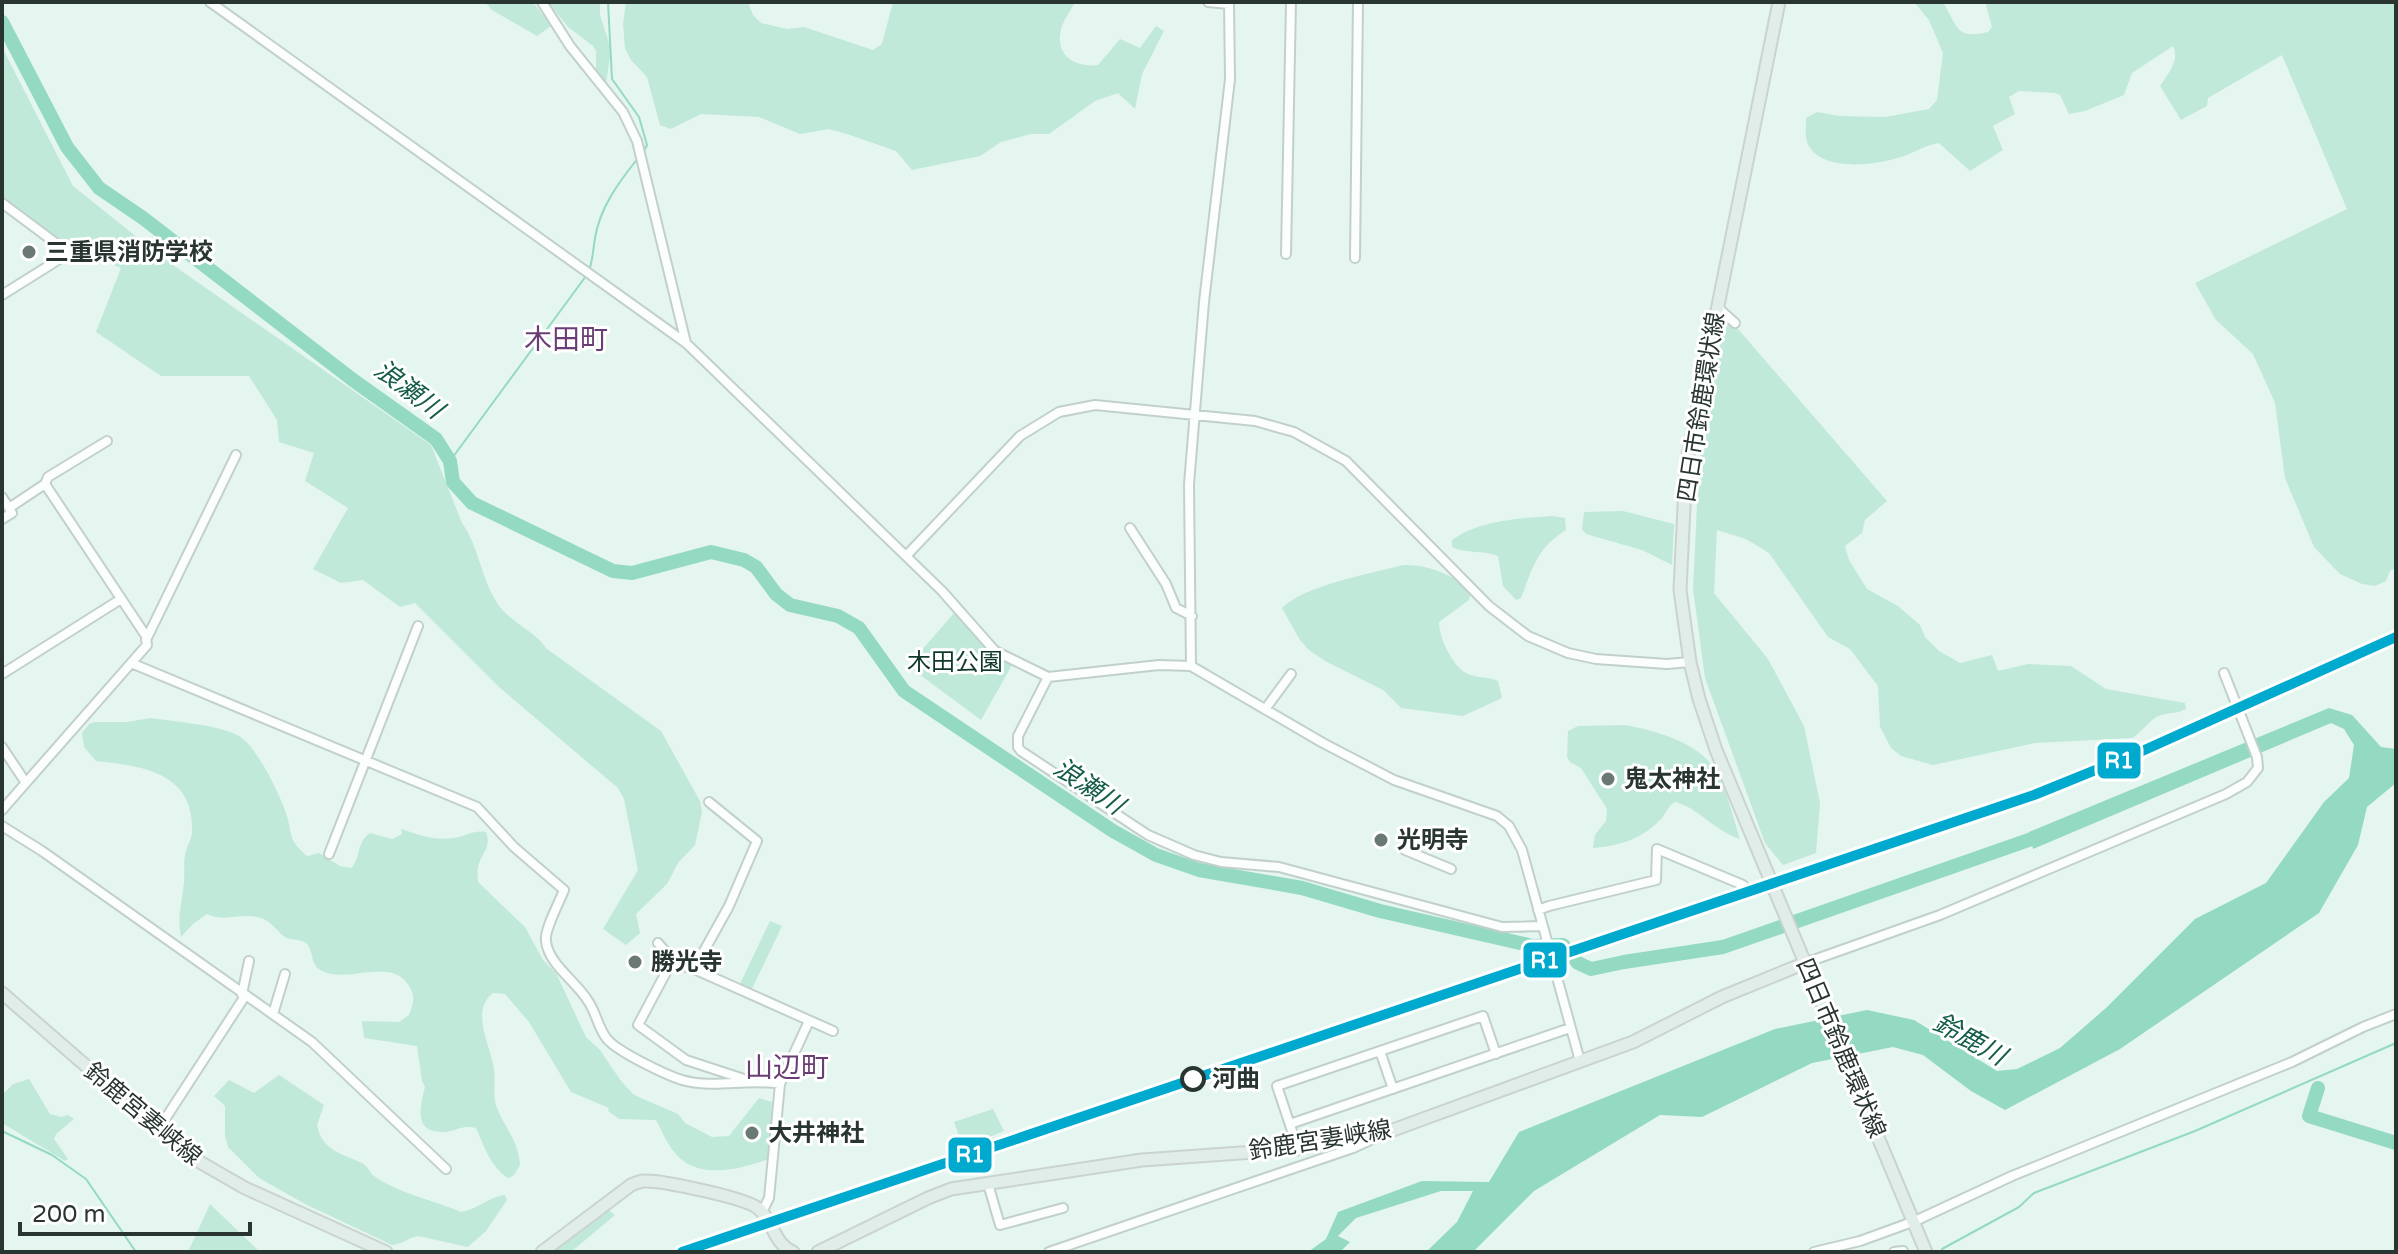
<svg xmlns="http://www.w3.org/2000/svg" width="2398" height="1254" viewBox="0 0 2398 1254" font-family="'Varela Round','Noto Sans JP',sans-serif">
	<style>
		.green { fill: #c0e9da }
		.water { fill: #94d9c2 }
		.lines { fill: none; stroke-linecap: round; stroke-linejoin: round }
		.stream { stroke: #94d9c2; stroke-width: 2 }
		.river { stroke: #94d9c2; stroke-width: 14 }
		.minor-casing { stroke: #c2d0ca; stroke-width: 12 }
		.major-casing { stroke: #cbd3d0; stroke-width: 15 }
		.minor { stroke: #fbfefd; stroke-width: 8 }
		.major { stroke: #e0ede8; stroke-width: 11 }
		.rail-1-casing { stroke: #fff; stroke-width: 16 }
		.rail-1 { stroke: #00a9ce; stroke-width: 10 }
		.poi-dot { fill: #6a7973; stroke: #fff; stroke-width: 3 }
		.stop-dot { fill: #fff; stroke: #293530; stroke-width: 4 }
		.labels { text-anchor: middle; stroke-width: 6; stroke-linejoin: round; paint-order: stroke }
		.poi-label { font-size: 24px; font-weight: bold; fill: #293530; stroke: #fff; text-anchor: start }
		.street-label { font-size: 24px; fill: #293530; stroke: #fff }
		.park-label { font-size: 24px; fill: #0e382c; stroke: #fff }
		.stop-label { font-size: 24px; font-weight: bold; fill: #293530; stroke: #fff; text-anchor: start }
		.water-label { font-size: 26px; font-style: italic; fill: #145d49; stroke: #fff }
		.quarter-label { font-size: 28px; fill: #6a3e74; stroke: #fff }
		.line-badge { stroke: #fff; stroke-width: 3 }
		.badge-label { font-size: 22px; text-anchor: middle; font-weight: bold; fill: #fff }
	</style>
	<rect width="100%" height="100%" fill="#e4f6ef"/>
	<path class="green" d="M485 2H533L551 26 537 36 492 10Z
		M548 2H600V15L611 49 606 84 596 70V51L593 46 568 27Z
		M626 2H748L753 15 761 23 787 29 804 27 873 50 882 44 893 2H1075C1071 10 1065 18 1062 26 1053 54 1073 68 1098 65L1120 39 1140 48 1156 26 1164 31 1142 74 1135 109 1118 93 1095 101 1049 134H1031L1001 142 980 156 912 170 896 151 847 134 829 129 800 134 759 117 701 114 671 129 660 125 647 77 631 60 625 48 623 24Z
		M1914 2H1943C1958 27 1956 40 1988 32L1992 27 1985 2H2396V568L2390 571 2386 581 2375 586 2362 584 2340 574 2314 547 2285 478 2275 403 2253 354 2216 320 2195 283 2347 209 2282 55 2208 98 2207 106 2181 120 2160 86C2168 73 2180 61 2173 46L2132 73 2124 95 2085 111 2069 114 2060 95 2055 93 2019 91 2009 97 2015 114 1993 126 2003 150 1970 171 1939 143C1925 145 1916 152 1904 156 1880 165 1819 174 1807 142 1805 135 1806 125 1806 118L1817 112 1839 116 1885 117 1929 109 1937 100 1943 53 1929 20Z
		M2 47 73 186 163 258 431 445 462 523C479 547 481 578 497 603 509 622 534 630 547 649L661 731 700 801 702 812 695 845 678 863 667 884 636 914 640 933 626 945 603 929 638 870 624 799 618 788 499 687 415 603 400 607 363 580 341 583 313 569 348 508 305 481 314 453 279 442 277 420 249 376H161L96 332 121 268 69 246 2 200Z
		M1731 321 1887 501 1865 520 1862 533 1845 546 1849 560 1867 589 1898 606 1920 625 1925 637 1939 651 1960 663 1992 655 1998 671 2028 664 2071 666 2106 689 2185 703 2186 709C2177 714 2168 712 2159 716 2149 720 2142 732 2132 738L2035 743 1933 765 1901 756 1891 748 1880 727 1878 686 1850 649 1828 637 1769 553 1746 539 1717 530 1714 593 1768 659 1804 726 1820 803 1816 853 1783 865 1765 843 1705 678 1693 589 1699 464 1707 397 1725 323Z
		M1623 511 1674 524 1672 565 1642 550 1586 534 1582 529 1584 512Z
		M1553 516 1565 518 1566 530C1537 548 1533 567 1521 598L1516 600 1503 586 1498 556C1483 550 1467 554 1452 547V540C1479 520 1521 518 1553 516Z
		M1403 565C1428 564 1451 575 1471 589L1469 600 1439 622C1439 638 1452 665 1466 673 1476 679 1488 676 1498 681L1502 698 1463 716 1401 708 1383 690 1325 661 1309 650 1300 640 1282 608C1305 585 1370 574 1403 565Z
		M954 613 994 654 1012 665 981 720 908 666Z
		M151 718C176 722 214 724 237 735 256 744 279 793 286 813 293 835 287 839 307 856L319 853 340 866 351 868C361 859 356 842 370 833L392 839 402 834 401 829C419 835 435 841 454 838 467 836 473 830 486 832 492 848 481 853 478 867 477 872 478 877 478 882L525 927 543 960 556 973 586 1037 600 1050 621 1081 634 1095 678 1114 685 1123 712 1137 729 1136 759 1098 772 1102 769 1159C739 1169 698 1181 675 1153 667 1144 662 1131 656 1120L619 1119 608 1111 609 1108 571 1092 529 1022 505 994 493 993C469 1011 492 1048 494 1070 496 1083 492 1095 497 1108 505 1128 519 1142 520 1165L514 1175 509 1178C491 1169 484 1145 476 1128 462 1124 455 1132 443 1132 413 1133 420 1106 425 1087L422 1081 417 1046 364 1038 362 1021 399 1022 409 1015C413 1005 416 997 409 986 391 956 349 984 322 971 310 965 314 954 308 945 302 938 292 941 285 937 276 931 273 922 261 918 241 912 226 923 207 914L193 924 181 937C177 917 182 902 184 882 185 872 183 860 186 851 188 844 191 840 192 833 195 773 144 766 96 761L84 747 82 733 89 724 94 722H127Z
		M1624 725C1650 729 1693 741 1710 763 1726 783 1732 814 1740 839 1713 830 1699 808 1675 802 1667 806 1666 815 1659 821 1640 840 1618 846 1593 848L1595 835 1606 821 1607 809 1581 768 1570 762 1567 757 1568 731 1578 726Z
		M770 921 782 926 750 993 738 988Z
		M279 1075 324 1105 317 1125C322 1151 341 1153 362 1163 368 1166 369 1172 374 1176 400 1194 433 1200 461 1212 477 1210 488 1197 505 1195L507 1200 486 1231 468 1247 418 1236C409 1237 404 1244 392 1245L305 1204 259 1178 228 1147 225 1135V1106L214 1096 229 1080 254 1093Z
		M29 1079 50 1114 61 1117 68 1115 74 1119 56 1134 54 1139 68 1159 65 1161 2 1123V1091L5 1092 13 1084Z
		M993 1109 1004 1131 963 1148 954 1122Z
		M210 1204 260 1252H188Z
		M609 1210 615 1215 571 1252H548Z"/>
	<path class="water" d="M2329 708 2352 715 2381 747 2396 749V783L2367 807 2358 845 2319 913 2120 1049 2005 1110 1971 1091 1923 1055 1893 1047 1812 1063 1702 1117 1660 1115 1534 1191 1473 1252H1426L1457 1222 1473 1191H1441L1356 1218 1338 1236 1350 1242 1340 1252H1308L1326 1239 1338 1212 1422 1181 1489 1182 1519 1132 1775 1029 1867 1010 1914 1020 1997 1071 2017 1069 2060 1048 2106 1008 2195 919 2266 883 2324 802 2349 778 2354 745 2344 729 2331 723 2033 849 2029 832Z"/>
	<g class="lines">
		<path class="stream" d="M608 2 612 79 639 117 647 145 643 153
			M589 271C593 259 593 250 595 238 600 207 619 182 638 158
			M450 461 586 276
			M2 1131 52 1155 86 1179 136 1252
			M1942 1249 2019 1207 2034 1193 2195 1131 2396 1043"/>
		<path class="river" d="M2 22 67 147 99 188 143 218 353 380 436 439 450 461 453 482 472 503 613 571 632 573 711 552 744 560 756 567 776 594 790 605 838 616 859 628 904 691 1113 831 1156 855 1199 870 1302 888 1380 911 1533 946 1563 945 1578 963 1591 969 1624 962 1723 947 2046 834
			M2318 1088 2309 1116 2396 1143"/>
		<defs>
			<path id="minor" d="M210 2 686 343 942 591 995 651 1048 677 1159 665 1191 666 1323 743 1394 780 1497 816 1509 826 1522 850 1580 1061
				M542 2 570 46 623 112 637 141 686 343
				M1208 2 1229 4
				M2 203 69 253 2 295
				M1286 254 1291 2
				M1355 258 1358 2
				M1717 307 1735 323
				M2 497 12 513 2 519
				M9 508 45 484 48 477 107 441
				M1130 528 1166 584 1176 608 1192 616
				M906 556 1020 436 1059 412 1095 405 1255 421 1294 432 1346 461 1489 606 1528 636 1568 653 1596 659 1667 664 1690 662
				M146 640 236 455
				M131 663 477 807 514 847 564 890C560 901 544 930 546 941 548 964 577 982 588 1001 596 1012 598 1028 607 1039 618 1052 666 1075 682 1080 714 1089 747 1078 780 1084
				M1191 666 1189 484 1204 302 1230 79 1229 2
				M2 674 121 599
				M1048 677 1018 736V747L1021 751 1148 835 1194 855 1221 862 1279 867 1502 927 1543 926
				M1266 708 1291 674
				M2 747 26 783
				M2 810 147 645 146 636 45 484
				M2 826 42 851 312 1042 446 1169
				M1405 850 1451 869
				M329 854 418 626
				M1538 910 1549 906 1656 880 1657 849 1743 885
				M658 943 670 957 671 963
				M1805 963 1940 915 2226 794 2247 782 2258 768 2257 757 2224 673
				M694 969 729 906 757 841 709 802
				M242 994 249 961
				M273 1014 285 974
				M1380 1051 1393 1089
				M744 1079 686 1060 638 1025 671 963 694 969 833 1031
				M1290 1124 1570 1028
				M158 1130 245 996
				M1298 1149 1277 1086 1483 1016 1496 1054
				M988 1184 1000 1225 1063 1208
				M762 1212 769 1198 780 1084 809 1021
				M1049 1252 1353 1148 1377 1137
				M1814 1252 1860 1241 1915 1221 2012 1176 2292 1062 2363 1027 2396 1014
				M1894 1252 1903 1251"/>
			<path id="major" d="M1779 2 1686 465 1680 590 1690 662 1699 699 1716 750 1926 1252
				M2 993 191 1157 245 1188 386 1252
				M542 1252 631 1185C637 1182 637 1182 643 1181 661 1180 747 1198 759 1209 774 1222 773 1243 793 1252
				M818 1252 928 1198 951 1189 1142 1160 1298 1149 1393 1130 1633 1042 1722 997 1805 963"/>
		</defs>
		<use href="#minor" class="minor-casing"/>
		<use href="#major" class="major-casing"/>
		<use href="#minor" class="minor"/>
		<use href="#major" class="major"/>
		<defs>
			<path id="rail-1" d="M682 1252 2034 795 2140 752 2396 637"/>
		</defs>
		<use href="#rail-1" class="rail-1-casing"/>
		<use href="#rail-1" class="rail-1"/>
	</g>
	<g class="poi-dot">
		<circle cx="29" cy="252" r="8"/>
		<circle cx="1608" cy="779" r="8"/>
		<circle cx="1381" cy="840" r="8"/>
		<circle cx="635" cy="962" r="8"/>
		<circle cx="752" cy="1133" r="8"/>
	</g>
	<circle class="stop-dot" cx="1193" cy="1079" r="11"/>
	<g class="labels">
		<g class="poi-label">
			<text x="45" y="260">三重県消防学校</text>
			<text x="1624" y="787">鬼太神社</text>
			<text x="1397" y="848">光明寺</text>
			<text x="651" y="970">勝光寺</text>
			<text x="768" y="1141">大井神社</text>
		</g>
		<g class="street-label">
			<text transform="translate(1701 407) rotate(-81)" y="8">四日市鈴鹿環状線</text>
			<text transform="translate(1841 1048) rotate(67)" y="8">四日市鈴鹿環状線</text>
			<text transform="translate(143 1114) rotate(40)" y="8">鈴鹿宮妻峡線</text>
			<text transform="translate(1320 1140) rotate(-9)" y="8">鈴鹿宮妻峡線</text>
		</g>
		<g class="park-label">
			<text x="955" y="670">木田公園</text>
		</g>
		<g class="stop-label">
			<text x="1212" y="1087">河曲</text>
		</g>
		<g class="water-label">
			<text transform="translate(409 389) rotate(37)" y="9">浪瀬川</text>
			<text transform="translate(1089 786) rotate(34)" y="9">浪瀬川</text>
			<text transform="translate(1970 1039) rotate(29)" y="9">鈴鹿川</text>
		</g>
		<g class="quarter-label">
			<text x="566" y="349">木田町</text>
			<text x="787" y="1077">山辺町</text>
		</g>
	</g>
	<g class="line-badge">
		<rect x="2096" y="741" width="46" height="39" rx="8" fill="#00a9ce"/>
		<rect x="1522" y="941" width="46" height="38" rx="8" fill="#00a9ce"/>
		<rect x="947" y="1136" width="46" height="38" rx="8" fill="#00a9ce"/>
	</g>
	<g class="badge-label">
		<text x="2119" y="768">R1</text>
		<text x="1545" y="968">R1</text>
		<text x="970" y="1162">R1</text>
	</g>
	<rect width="2398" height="1254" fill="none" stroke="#293530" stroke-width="8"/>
	<path d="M20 1222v12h230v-12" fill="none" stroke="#293530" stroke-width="4"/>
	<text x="32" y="1222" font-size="24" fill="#293530" stroke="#ffffff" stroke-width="6" paint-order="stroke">200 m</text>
</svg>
